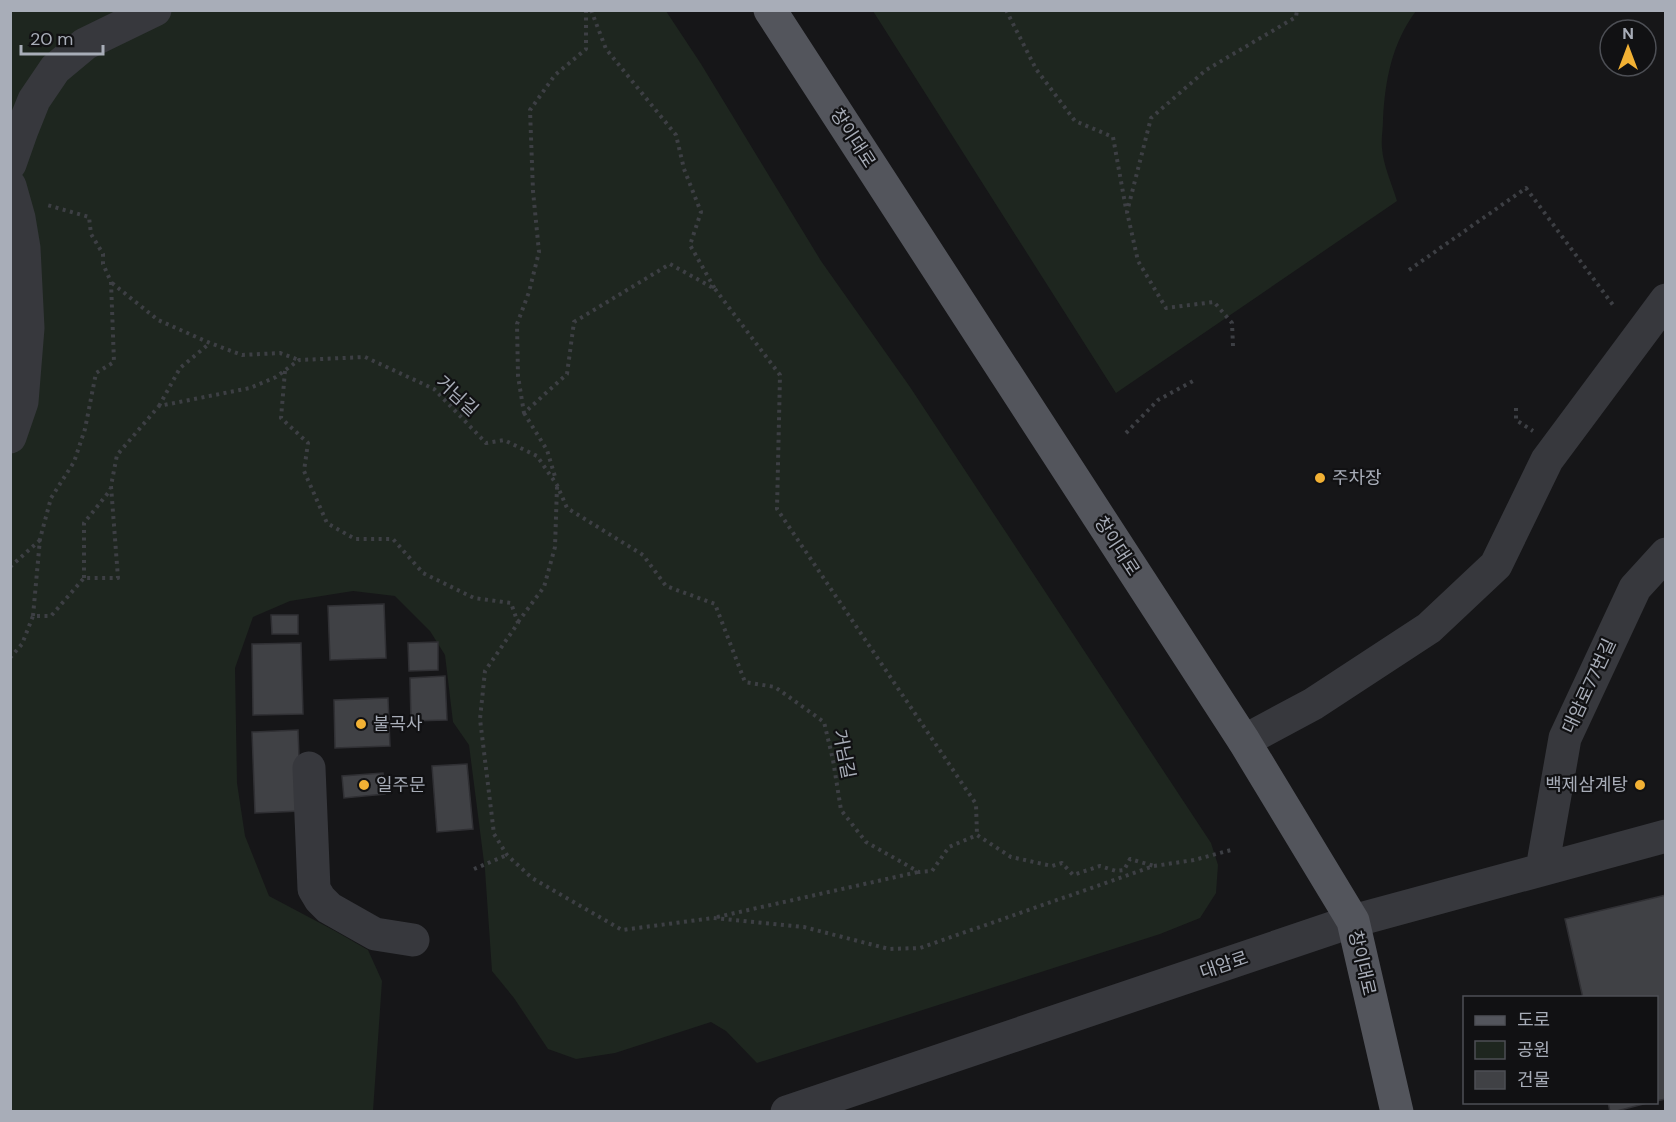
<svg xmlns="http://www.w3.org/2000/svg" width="1676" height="1122" viewBox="0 0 1676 1122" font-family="'DM Sans','Noto Sans KR',sans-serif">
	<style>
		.green { fill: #1e261f }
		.building { fill: #404145; stroke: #303034; stroke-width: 1.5 }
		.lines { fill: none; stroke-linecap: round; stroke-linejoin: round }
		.path { stroke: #3d3f44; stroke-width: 4; stroke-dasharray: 3 4.5; stroke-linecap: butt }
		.minor { stroke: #37383d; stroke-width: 33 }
		.major { stroke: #53555c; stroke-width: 33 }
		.poi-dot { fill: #f2b134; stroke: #111113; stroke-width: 2 }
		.labels { text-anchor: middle; stroke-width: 4.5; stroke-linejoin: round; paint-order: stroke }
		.street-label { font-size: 18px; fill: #a8adb8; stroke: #111113 }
		.poi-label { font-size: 18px; fill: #a8adb8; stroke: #111113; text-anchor: start }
	</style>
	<rect width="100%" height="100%" fill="#161618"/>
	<path class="green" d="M10 11H666L701 64 821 261 910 387 1211 843 1218 865 1216 893 1200 918 1160 934 757 1063 726 1031 711 1022 615 1053 576 1059 548 1049 514 998 492 971 485 870 469 745 453 722 445 655 430 631 395 596 353 591 290 601 253 617 235 668 237 783 245 836 269 896 335 931 368 950 382 981 373 1111H11Z
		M873 11H1416C1392 43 1385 80 1383 120 1383 129 1381 139 1382 148 1383 165 1392 184 1397 201L1116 393Z"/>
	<path class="building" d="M384 604 386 658 330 660 328 606Z
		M271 615H298V634H272Z
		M438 642V670L409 671 408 643Z
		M301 643 303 714 253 715 252 644Z
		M445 676 447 720 411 721 410 678Z
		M388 698 390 746 335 748 334 700Z
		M298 730 301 811 255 813 252 732Z
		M467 764 473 829 437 832 432 766Z
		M383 773 385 794 344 798 342 776Z
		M1666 895V1099L1656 1101V998H1583L1565 919Z
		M1608 1102H1651L1613 1112H1610Z"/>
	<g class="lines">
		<path class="path" d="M586 10V49L555 75 530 110 533 191 539 252 529 292 517 324 518 376 524 413 567 374 574 322 670 264 715 289 690 245 701 212 684 169 676 135 606 49 591 10
			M1006 10 1036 69 1075 121 1113 137 1126 209
			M1409 270 1526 188 1613 305
			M112 283 158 320 210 343 242 355 280 353 299 360
			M715 289 780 375 777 509 976 804 977 835
			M1233 346 1232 323 1214 302 1166 308 1138 261 1127 212 1151 118 1206 70 1296 17 1297 10
			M285 371 281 418 308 443 304 471 327 523 355 539H393L423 573 474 598 511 603 518 623 485 671 480 719 494 834 507 855 532 878 622 930 713 918 804 927 889 949 920 948 1154 866 1194 860 1231 850
			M159 406 180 368 210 343
			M1516 408V420L1533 431
			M524 413 547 450 556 480
			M1126 433 1158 400 1193 381
			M10 567 40 540
			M84 578V523L108 493 110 489
			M33 616 40 539 51 498 74 462 85 429 96 373 114 362 111 282 103 264V254L91 234 89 217 47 205
			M518 622 544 587 555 547 557 487
			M10 658 22 644 33 616H51L84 578H118L111 486 117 455 159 406 250 388 276 377 299 360 365 357 434 389 486 443 504 440 537 456 557 485 567 508 643 555 666 586 715 604 745 682 775 687 824 722 833 760 841 810 866 842 919 872 932 871 949 847 977 835 1011 857 1052 866 1062 863 1073 875 1100 866 1116 871 1124 870 1130 859 1154 866
			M474 869 507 855
			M717 917 918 872"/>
		<path class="minor" d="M10 164 22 130 34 100 55 69 85 44 155 10
			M10 186 19 218 24 248 28 328 22 402 10 437
			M1244 741 1313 704 1429 628 1496 565 1547 460 1666 300
			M309 768 314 889 320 899 329 908 375 934 413 940
			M1542 869 1565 738 1635 588 1666 554
			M787 1112 1353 921 1666 836"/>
		<path class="major" d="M770 10 1244 741 1353 921 1397 1112"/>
	</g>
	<g class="poi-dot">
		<circle cx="1320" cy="478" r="6"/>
		<circle cx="361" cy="724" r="6"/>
		<circle cx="364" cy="785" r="6"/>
		<circle cx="1640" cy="785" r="6"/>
	</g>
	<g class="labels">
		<g class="street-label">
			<text transform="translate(853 138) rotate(57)" y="6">창이대로</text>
			<text transform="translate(457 396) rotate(43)" y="6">거님길</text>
			<text transform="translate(1117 546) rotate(57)" y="6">창이대로</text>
			<text transform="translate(1589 686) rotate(-65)" y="6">대암로77번길</text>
			<text transform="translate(844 754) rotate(79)" y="6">거님길</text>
			<text transform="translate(1362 963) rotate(77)" y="6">창이대로</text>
			<text transform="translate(1224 965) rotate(-19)" y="6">대암로</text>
		</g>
		<g class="poi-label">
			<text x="1332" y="484">주차장</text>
			<text x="373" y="730">불곡사</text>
			<text x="376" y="791">일주문</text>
			<text x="1628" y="791" text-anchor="end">백제삼계탕</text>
		</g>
	</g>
	<rect width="1676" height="1122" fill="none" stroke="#a8adb8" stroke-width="24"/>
	<rect x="1463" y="996" width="195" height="108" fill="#111113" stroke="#4d4f55" stroke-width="1.5"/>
	<rect x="1475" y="1016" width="30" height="9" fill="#53555c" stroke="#4d4f55" stroke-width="1.5"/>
	<text x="1517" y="1026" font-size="18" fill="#a8adb8">도로</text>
	<rect x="1475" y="1041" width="30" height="18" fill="#1e261f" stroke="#4d4f55" stroke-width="1.5"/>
	<text x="1517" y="1056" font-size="18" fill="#a8adb8">공원</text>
	<rect x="1475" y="1071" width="30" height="18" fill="#404145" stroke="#4d4f55" stroke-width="1.5"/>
	<text x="1517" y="1086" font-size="18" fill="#a8adb8">건물</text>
	<g transform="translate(1628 48)"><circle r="28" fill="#111113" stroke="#4d4f55" stroke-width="1.5"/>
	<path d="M0-4.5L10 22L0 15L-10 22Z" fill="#f2b134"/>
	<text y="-9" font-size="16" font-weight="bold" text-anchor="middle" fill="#a8adb8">N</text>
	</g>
	<path d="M21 45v9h82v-9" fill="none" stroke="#a8adb8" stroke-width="3"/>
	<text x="30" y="45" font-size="18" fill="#a8adb8" stroke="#111113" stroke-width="4.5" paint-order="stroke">20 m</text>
</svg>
